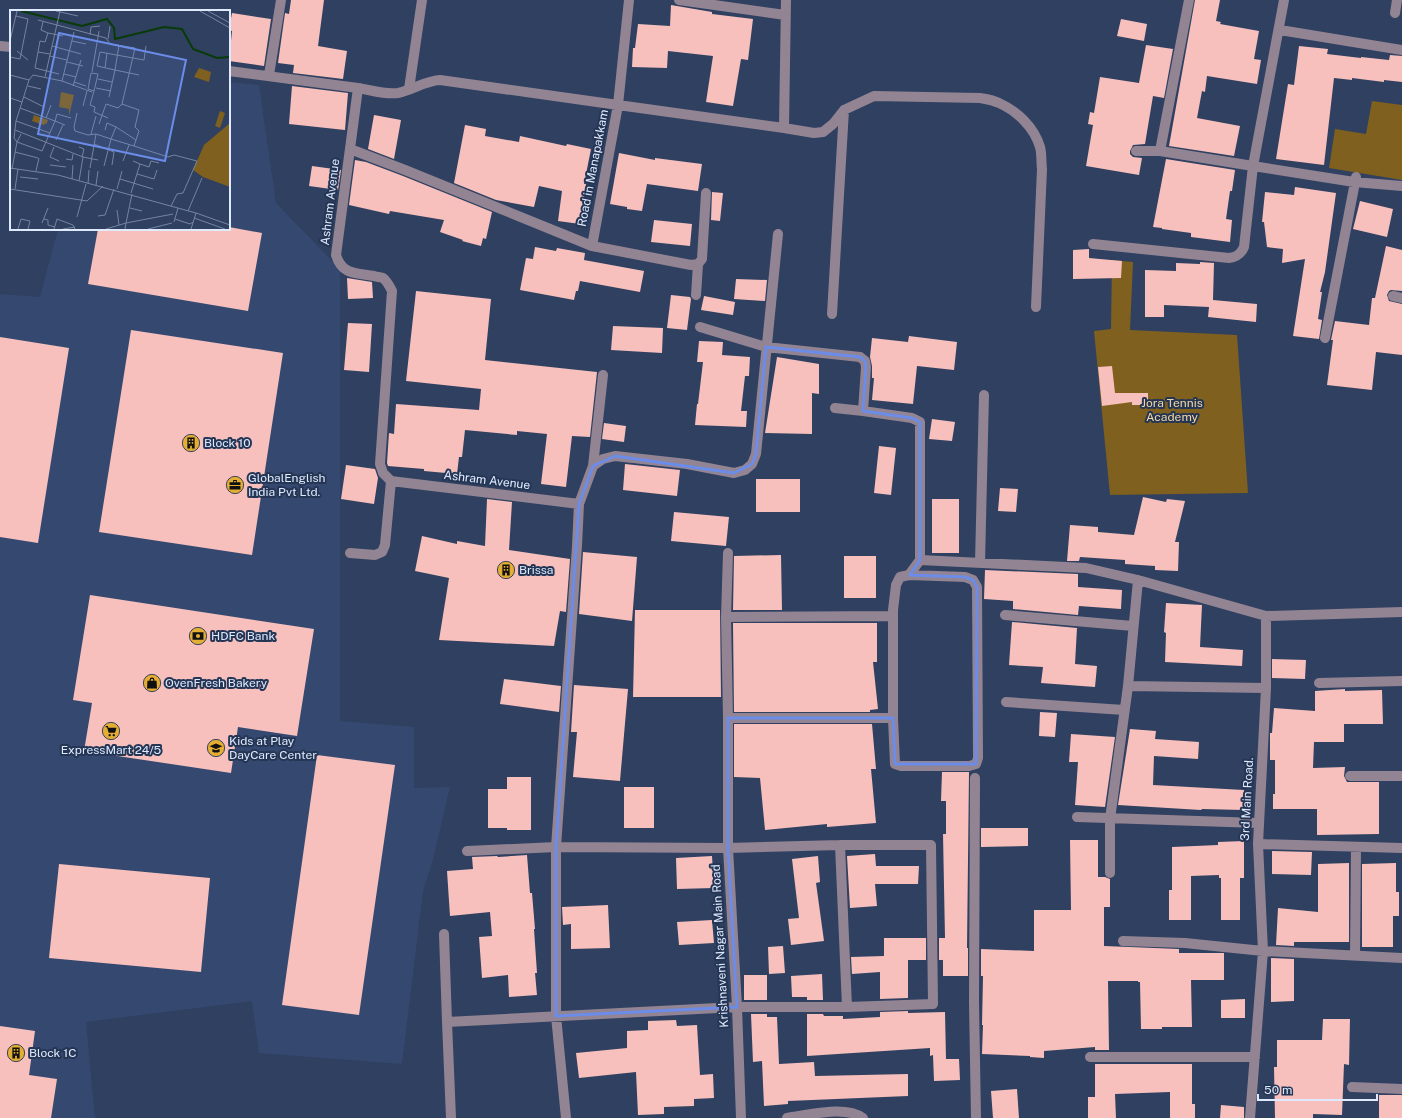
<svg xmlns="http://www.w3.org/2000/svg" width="1402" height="1118" viewBox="0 0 1402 1118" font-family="'Public Sans',sans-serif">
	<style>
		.built { fill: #354970 }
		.green { fill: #7f601e }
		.building { fill: #f7c0bd }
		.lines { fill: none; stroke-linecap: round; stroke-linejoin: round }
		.minor { stroke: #928493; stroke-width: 10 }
		.marked { fill: none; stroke: #6b8ce8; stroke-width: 3; stroke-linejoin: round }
		.labels { text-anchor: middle; stroke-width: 4; stroke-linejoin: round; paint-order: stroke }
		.street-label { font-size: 12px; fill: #dfeaff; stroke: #253655 }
		.park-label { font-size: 12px; fill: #f4d7a2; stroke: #253655 }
		.poi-label { font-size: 12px; fill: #dfeaff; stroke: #253655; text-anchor: start }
		.inset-river { fill: none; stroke: #083b07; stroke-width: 2 }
		.inset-road { fill: none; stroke: #7584a0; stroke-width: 1 }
		.view { fill: #6b8ce8; fill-opacity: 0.15; stroke: #6b8ce8; stroke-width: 2 }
		.inset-edge { fill: none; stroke: #dfeaff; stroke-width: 2 }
	</style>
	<rect width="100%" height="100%" fill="#2f4060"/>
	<path class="built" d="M229 82 259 85 276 203 340 269V721L414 727V788L450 787 432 863 423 891 402 1064 259 1053 252 1001 86 1022 95 1118H0V294L40 297 58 229H229Z"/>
	<path class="green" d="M1372 101 1402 105V180L1329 168 1335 129 1366 134Z
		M1112 260 1133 262 1130 330 1237 335 1248 493 1110 495 1094 331 1111 329Z"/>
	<path class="building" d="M291 0H324L318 46 347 51 343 79 293 73 294 65 278 63 285 13 289 14Z
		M1195 0H1220L1216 21 1221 22 1220 24 1259 31 1254 59 1261 60 1257 84 1207 76 1205 92 1202 91 1197 118 1240 126 1234 156 1169 146Z
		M671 5 712 12V14L753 19 748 60 741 59 733 106 706 102 713 56 668 51 667 68 632 67 633 48H635L638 24 670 26Z
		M232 13 271 19 264 66 229 61 232 31 229 30Z
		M1121 19 1147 24 1144 41 1117 36Z
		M1146 45 1173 49 1164 98 1153 96 1145 144 1133 145 1130 151V154L1133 157 1142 158 1139 175 1086 166 1093 125 1088 124 1090 112 1094 113 1100 77 1139 83Z
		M1299 46 1328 49 1327 54 1361 58V57L1389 60 1390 55 1402 56V82L1384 80V82L1352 78V80L1334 78 1324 165 1276 159 1288 84 1294 85Z
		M292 86 348 93 345 130 289 124Z
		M374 115 401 120 394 159 368 149Z
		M465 125 486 129 485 136 519 142 520 136 566 146 567 144 591 149 584 184H586L580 224 558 221 562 191 539 186 534 207 496 200 454 183Z
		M619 153 655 160V158L702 164 698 191 647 184 642 211 627 209V207L610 204Z
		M1166 159 1235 170 1232 191H1230L1226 219 1232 220 1230 242 1191 237V233L1162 229V228L1153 227Z
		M355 160 366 162 403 176 492 212 486 239 483 238 481 246 462 241 463 240 440 232 444 220 390 211 389 214 349 205Z
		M312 166 341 170 338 190 309 186Z
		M1295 187 1336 193 1325 272 1320 292H1322L1318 319 1322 320 1319 339 1293 336 1305 259 1282 263 1283 249 1267 247 1264 222H1262L1265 192 1294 195Z
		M712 192 723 193 720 221 711 220Z
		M1360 201 1393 209 1387 237 1353 229Z
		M654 220 692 224 690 246 651 242Z
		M229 227 262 233 248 311 88 284 98 229H229Z
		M1386 246 1402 250V291L1391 290 1389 291 1387 295 1389 301 1402 304V355L1376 352 1372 390 1327 385 1333 340H1331L1335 321 1369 325 1372 298H1375Z
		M535 247 556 251 557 248 585 253 584 260 644 271 640 292 580 281 578 291H576L574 300 520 290 526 258 533 259Z
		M1089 249V258L1122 261 1121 278 1073 279V250Z
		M1200 262 1214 263 1213 300 1257 304 1256 322 1208 317 1209 307 1164 305V317H1145V270L1176 271V263L1200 264Z
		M347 278 372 282 373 298 348 299Z
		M736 279 767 280 765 301 734 299Z
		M416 291 491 299 485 360 597 372 590 437 572 436 566 487 541 484 547 434 517 431V435L465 430 462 457H459L457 474 424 471V469L388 466 387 463 389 433 394 434 396 404 479 410 481 389 406 381Z
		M671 295 690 297 691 299 687 330 667 328Z
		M704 296 735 302 733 315 701 310Z
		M348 323 372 324 369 372 344 370Z
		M613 326 663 328 662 353 611 350Z
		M131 330 283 353 252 555 99 532Z
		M909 336 957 342 954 370 917 366 913 404 872 400 874 378H872V366L870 357 872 338 908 342Z
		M0 337 69 348 38 543 0 537Z
		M699 341 723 342 722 355 750 357 749 376H745L741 411H747L746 427 695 425 697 404H698L703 362H697Z
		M777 357 819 364V394L812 393V434L765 433Z
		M1112 366 1115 393H1148V405H1132V402L1102 406 1098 367Z
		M932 419 955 422 952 441 929 439Z
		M604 423 626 426 624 442 602 439Z
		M879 446 896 448 891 495 874 493Z
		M625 464 680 470 677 496 623 490Z
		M346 465 375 469 378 478 374 504 341 499Z
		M756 479H800V512H756Z
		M1000 488 1018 489 1016 512 998 511Z
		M1143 497 1166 502 1167 499 1185 501 1175 542H1179L1178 571 1155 570V566L1125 564V560L1080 557 1079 561H1067L1070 525 1098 527V532L1134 535Z
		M487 499 512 502 509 550 570 559 566 612 560 611 554 646 439 640 449 578 415 571 422 536 457 544V541L485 546Z
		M932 499H959V553H932Z
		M674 512 729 517 726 546 671 541Z
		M583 552 637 557 632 621 579 614Z
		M781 555 782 610H733L734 556Z
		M844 556H876V598H844Z
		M985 570 1078 574V587L1122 590 1121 609 1079 606 1078 615 1013 609V601L984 599Z
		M90 595 314 629 297 736 238 727 231 773 84 751 92 703 73 700Z
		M1166 603 1202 605 1200 647 1243 650 1242 666 1165 662 1166 633 1164 632Z
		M635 610H720L721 697H633Z
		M1012 622 1077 628 1075 664 1097 666 1095 687 1041 683 1043 667 1009 665Z
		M733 623H877V662H873L878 709 870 710V712H734Z
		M1272 659 1306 660 1305 679 1272 678Z
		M504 679 561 686 559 712 500 704Z
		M574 685 628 689 620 781 573 777 577 732H571Z
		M1345 689V691L1382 690 1383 724H1344V742H1314L1313 768 1345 767 1344 776 1347 782H1379V834L1317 835V809H1273V794H1275V760H1270V733H1272L1274 708 1315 711V691Z
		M1040 712 1057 713 1055 737 1039 736Z
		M734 724H872L876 769H871L876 823 827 827V824L765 830 760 778 734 777Z
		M1130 729 1156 731 1155 739 1199 742 1198 759 1154 756 1153 785 1244 790 1243 810 1202 809 1201 810 1118 805Z
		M1071 734 1115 737 1105 807 1075 805 1078 762H1069Z
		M317 755 395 765 359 1015 282 1005Z
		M942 772H969L967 948H968V976H943V960H939V938H945L943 834H946V801H941Z
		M507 777H531V830H507V828H488V789H507Z
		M624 787H654V828H624Z
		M981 828H1028V846L981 847Z
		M1070 840H1098V877H1105L1110 879V907H1104V946L1179 949V953H1224V980H1191L1192 1027H1162V1029H1141L1140 982H1138V981H1108L1109 1050H1095V1047L1044 1051V1058L1030 1057V1056L982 1054 983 1025H982L983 976H981V949L1034 951V910H1071Z
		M1244 841V878H1240V920H1221V878H1219V875L1191 876V920H1169V890H1172V847L1218 845V842Z
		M1272 851 1312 852 1311 875 1272 874Z
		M875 854 876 866H919L918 884H875L877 906 850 908 847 856Z
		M527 855 530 893H532L535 929H534L537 973H535L537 995 509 997 508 975 482 978 479 937 492 936 490 912 450 916 447 871 473 869 472 857 497 856 498 857Z
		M712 856 714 888 677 889 676 858Z
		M818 856 820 882 816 883 824 941 791 945 788 919 799 918 792 859Z
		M1349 863V942H1294V946L1276 945 1278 908 1318 912V864Z
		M1396 863V892H1399V916H1393V947H1362V864Z
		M59 864 210 878 201 972 49 958Z
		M608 905 610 948 571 949V924L563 925 562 907Z
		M712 920 714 943 679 945 677 922Z
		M884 938H926V960H908V998L880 999V972L852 974 851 957 884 956Z
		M783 946 785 973 769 974 768 947Z
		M1271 958 1294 959V1001L1271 1002Z
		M822 974 823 1000H807V997H792L791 976Z
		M744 975H767V1000H744Z
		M1245 999V1018H1221V1000Z
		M908 1011V1013L945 1012 946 1059H959L960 1080 934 1081 933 1055 930 1056V1048L807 1056V1014H823L824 1016H843V1019L880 1017V1012Z
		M751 1014H767V1017H777L779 1064 814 1062 815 1076 908 1074V1096L788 1101V1104L764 1106 762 1061 753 1062Z
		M1323 1019H1350L1349 1065 1344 1064 1342 1115 1313 1114V1118H1275L1274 1067H1277V1040H1322Z
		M676 1020 677 1026 697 1025 700 1075 713 1074 714 1098 694 1099V1106L664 1107V1114L638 1115 636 1072 579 1078 576 1053 627 1048V1031L648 1030V1021Z
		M0 1026 35 1031 29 1075 57 1079 51 1118H0Z
		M1095 1064H1192V1104H1195V1118H1170V1092L1115 1094 1116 1118H1088V1097H1095Z
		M1017 1089 1019 1118H993L991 1091Z
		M1379 1095H1402V1118H1379Z
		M1221 1105 1244 1107V1118H1220Z"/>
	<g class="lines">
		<path class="minor" d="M679 0 785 15
			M1284 0 1253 166 1354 182 1402 186
			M1395 13 1397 0
			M1280 30 1402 50
			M0 46 11 47
			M229 71 358 88 336 255C342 275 356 273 374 276 376 277 381 277 383 278 387 281 390 287 392 291L380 464 383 473 391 481 579 504
			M269 75 281 0
			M358 88C371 90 385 95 398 93 413 90 424 81 440 80L618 105 629 0
			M409 89 422 0
			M784 128 814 133 823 132 833 124 844 110 874 96 980 98C986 99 993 100 999 103 1017 111 1034 127 1040 147 1042 154 1041 162 1042 169L1036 307
			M350 149 405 170 592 246 618 105 784 128 786 0
			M1160 151 1189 0
			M1093 244 1229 258C1237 257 1241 254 1244 247L1253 166 1160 151H1136
			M592 246 691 265 698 264 702 259 706 193
			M696 295 698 264
			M1393 296 1402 298
			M832 314 844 110
			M700 327 766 347 860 357 865 361 866 367 863 411 912 418 920 422V560L909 575 965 577 973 580 977 587 978 758 976 764 969 766H901L895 764 893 718V610L896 585 900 577 909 575
			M1325 338 1356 177
			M835 408 863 411
			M593 466 603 375
			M350 553 375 555 382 552 385 545 391 481
			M920 560 1086 568 1138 580 1266 616
			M980 563 984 395
			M1005 615 1133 626
			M726 617 893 616
			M1319 683 1402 681
			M1128 686 1266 688
			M1006 702 1124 710
			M728 718H893
			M1350 776H1402
			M975 778 974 1002 976 1118
			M1077 817 1258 823
			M1258 844 1402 848
			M840 845 847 1007
			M467 851 556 847 728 848 737 1007 741 1118
			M1110 873V819L1128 686 1138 580
			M444 934 447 1022
			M1123 941 1185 943 1263 951 1402 958
			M1355 956 1356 847
			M1090 1057H1255
			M1352 1087 1402 1089
			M451 1118 447 1022 737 1007H847L933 1004 931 845H840L728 848V718L726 617 728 553
			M566 1118 556 1016V847L577 546 579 504 593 466 603 459 615 456 687 464 734 473 745 470 752 464 756 454 778 234
			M787 1118C809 1115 845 1105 863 1118
			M1250 1118 1263 951 1258 844 1266 688V616L1402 612"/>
	</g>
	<path class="marked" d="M766 347 860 357 865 361 866 367 863 411 912 418 920 422V560L910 575 965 577 973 580 977 587 976 764H895L893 718H728V848L737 1007 556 1016V847L579 504 593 466 615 456 734 473 752 464 756 454Z"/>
	<defs>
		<symbol id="building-disc" viewBox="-11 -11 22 22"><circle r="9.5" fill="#e4ae35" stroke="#253655"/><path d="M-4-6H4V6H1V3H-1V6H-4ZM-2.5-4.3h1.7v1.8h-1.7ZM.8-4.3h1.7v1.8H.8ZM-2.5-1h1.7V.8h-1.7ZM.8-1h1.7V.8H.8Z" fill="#111"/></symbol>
		<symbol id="office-disc" viewBox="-11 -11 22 22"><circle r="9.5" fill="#e4ae35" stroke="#253655"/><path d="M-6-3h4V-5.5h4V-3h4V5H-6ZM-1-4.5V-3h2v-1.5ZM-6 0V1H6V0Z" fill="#111"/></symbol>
		<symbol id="bank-disc" viewBox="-11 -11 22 22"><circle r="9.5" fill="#e4ae35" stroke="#253655"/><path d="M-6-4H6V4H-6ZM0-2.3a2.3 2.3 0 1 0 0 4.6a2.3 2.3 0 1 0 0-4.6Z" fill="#111"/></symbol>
		<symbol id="shop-disc" viewBox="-11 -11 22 22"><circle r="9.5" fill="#e4ae35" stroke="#253655"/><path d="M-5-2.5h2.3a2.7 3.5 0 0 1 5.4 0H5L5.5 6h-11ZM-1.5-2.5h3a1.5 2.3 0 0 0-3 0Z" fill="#111"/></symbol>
		<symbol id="supermarket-disc" viewBox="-11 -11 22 22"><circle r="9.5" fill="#e4ae35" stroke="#253655"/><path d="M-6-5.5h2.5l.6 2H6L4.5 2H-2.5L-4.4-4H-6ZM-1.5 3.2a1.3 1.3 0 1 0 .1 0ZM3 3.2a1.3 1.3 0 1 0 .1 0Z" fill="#111"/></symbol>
		<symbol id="school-disc" viewBox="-11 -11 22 22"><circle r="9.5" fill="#e4ae35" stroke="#253655"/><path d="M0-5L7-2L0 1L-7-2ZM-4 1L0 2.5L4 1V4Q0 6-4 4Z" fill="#111"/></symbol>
	</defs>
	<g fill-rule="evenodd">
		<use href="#building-disc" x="181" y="433" width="20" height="20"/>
		<use href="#office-disc" x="225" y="475" width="20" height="20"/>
		<use href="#building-disc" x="496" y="560" width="20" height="20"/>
		<use href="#bank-disc" x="188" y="626" width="20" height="20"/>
		<use href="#shop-disc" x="142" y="673" width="20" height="20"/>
		<use href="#supermarket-disc" x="101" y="721" width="20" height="20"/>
		<use href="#school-disc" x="206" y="738" width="20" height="20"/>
		<use href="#building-disc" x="6" y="1043" width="20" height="20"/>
	</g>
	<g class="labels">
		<g class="street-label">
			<text transform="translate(593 168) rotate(-79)" y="4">Road in Manapakkam</text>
			<text transform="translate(330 202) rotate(-83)" y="4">Ashram Avenue</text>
			<text transform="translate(487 480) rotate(7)" y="4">Ashram Avenue</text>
			<text transform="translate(1247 799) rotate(-87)" y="4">3rd Main Road.</text>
			<text transform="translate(720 946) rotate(-93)" y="4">Krishnaveni Nagar Main Road</text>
		</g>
		<g class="park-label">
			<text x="1172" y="407">Jora Tennis<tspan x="1172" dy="14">Academy</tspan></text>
		</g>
		<g class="poi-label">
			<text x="204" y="447">Block 10</text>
			<text x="248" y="482">GlobalEnglish<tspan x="248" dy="14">India Pvt Ltd.</tspan></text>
			<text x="519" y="574">Brissa</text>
			<text x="211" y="640">HDFC Bank</text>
			<text x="165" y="687">OvenFresh Bakery</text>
			<text x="229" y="745">Kids at Play<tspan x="229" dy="14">DayCare Center</tspan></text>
			<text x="111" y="754" text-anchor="middle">ExpressMart 24/5</text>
			<text x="29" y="1057">Block 1C</text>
		</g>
	</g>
	<g transform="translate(10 10)">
		<rect width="220" height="220" fill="#2f4060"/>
		<path d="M189 58 201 62 199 72 184 67ZM51 82 64 85 59 106V99L49 97ZM210 101 215 103 210 118 205 116ZM24 105 38 110 37 113 33 115 22 111ZM220 113V177L193 167 183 160 194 135Z" fill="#7f601e"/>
		<path class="inset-river" d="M11 1 72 16 97 9 104 18 105 29 154 17 172 19 183 39 207 48 220 47"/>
		<path class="inset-road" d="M46 1 68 6M190 1 220 18M198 1 220 13M28 10 96 28 100 34 125 38 112 94 108 98 96 94 89 114M33 12 31 20 38 23M80 25 81 17 90 16M98 29 100 16M0 31 7 1M62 31 76 34M109 35 105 60 129 65M42 36 71 44M7 41 18 50M28 42 25 58 49 64M40 44 28 42 30 31 35 32 38 23 53 26M40 46 57 50M0 47 10 49 18 9 6 6M57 52 73 56M95 58 97 43M82 62 89 21M54 64 66 67M0 65 19 70M35 67 50 1M88 69 102 72M52 71 82 82M64 72 76 76M18 76 31 79M63 76 71 50M86 78 101 81M84 81 88 64 81 63 78 79 84 81 80 95 85 97 84 102 98 108M14 87 34 97M99 87 105 60 87 56 90 42 134 50 136 36M0 88 12 92M112 94 129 100 125 117 129 121 124 136 158 147 164 145 187 151 173 183 167 184 161 196M73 96 77 81M10 98 45 111 32 141 7 132 11 124M67 103 64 117 65 121 78 125 86 124M36 108 41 95M6 111 40 123M55 115 45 111 47 104 61 108M5 120 73 147 69 171M95 120 97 113 106 117M81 124 86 106M46 130 53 115M84 134 104 142 102 155M44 137 40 147 49 151M69 137 74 139 72 147M5 142 28 148M73 147 88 150M56 149 62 150 63 144M113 151 119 135M130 154 139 157 141 151 149 153M40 155 56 157M94 156 101 129 124 136M0 158 48 165 186 203M80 158 86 124 101 129 106 117 126 130M2 159 7 132 4 128 6 111 19 70 23 65 52 71 64 22M26 161 29 148M127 164 144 169 147 160M10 167 28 169M62 169 63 155M110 169 143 179M78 174 79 160M86 175 88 161M0 179 77 191 93 176M5 179 8 159M107 179 112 161M121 183 130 154 123 151M122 184 116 213 163 204M120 198 132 201M107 200 109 215M178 201 192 168M88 206 95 205 104 179M67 207 76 174M184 208 215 219M34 209 38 210V215L45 217M165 209 180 214 183 212M164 212 168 198M32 213 38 198M8 219 11 209 20 211 18 219M44 219 47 209 63 215 65 219M53 219 65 217M96 219 116 213 115 219M138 219 162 213M181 219 186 203 220 215"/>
		<path class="view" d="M49 23 176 50 155 151 28 124Z"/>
		<rect width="220" height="220" class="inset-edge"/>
	</g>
	<path d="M1258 1094v6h119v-6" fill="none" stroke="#dfeaff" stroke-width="2"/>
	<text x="1264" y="1094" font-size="12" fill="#dfeaff" stroke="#253655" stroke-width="3" paint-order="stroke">50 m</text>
</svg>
